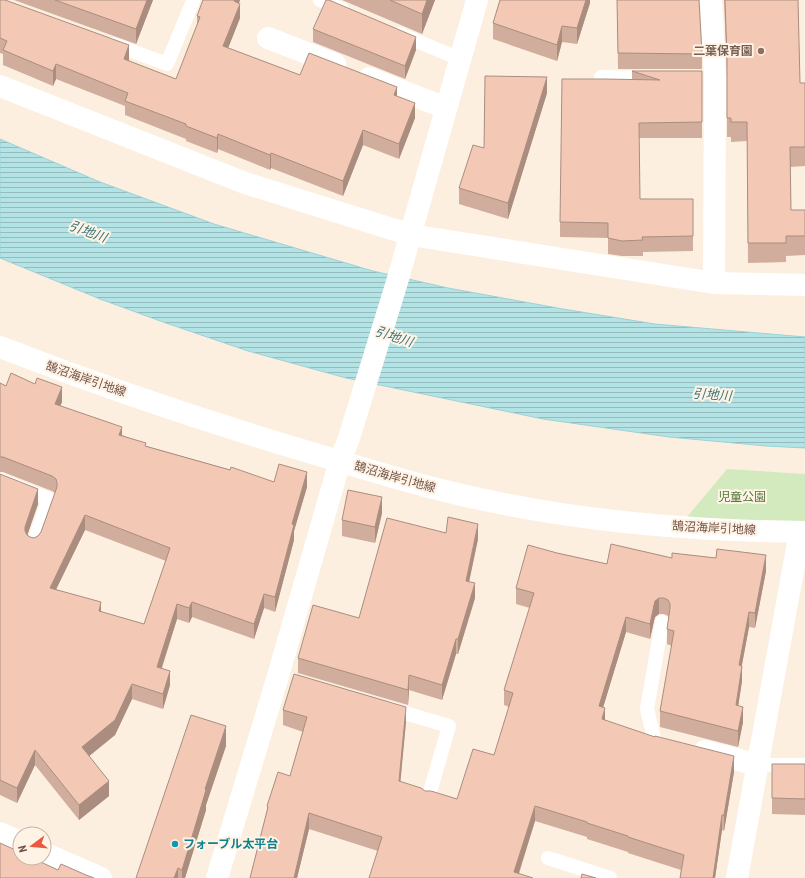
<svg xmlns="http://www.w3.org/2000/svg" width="805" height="878" viewBox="0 0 805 878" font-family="'Roboto Condensed','Noto Sans JP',sans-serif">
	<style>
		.green { fill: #d3eabe }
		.water { fill: url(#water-rules); stroke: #9ad3d8 }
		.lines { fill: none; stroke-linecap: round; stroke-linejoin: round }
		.service { stroke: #fff; stroke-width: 14 }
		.minor { stroke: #fff; stroke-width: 22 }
		.tertiary { stroke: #fff; stroke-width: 22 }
		.wall { fill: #d1ad9d; fill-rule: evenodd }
		.shaded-wall { fill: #aa8d7f }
		.building { fill: #f3c9b6; stroke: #aa8d7f; fill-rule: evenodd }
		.education-dot { fill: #8d6e63; stroke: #fff3e6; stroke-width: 1.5 }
		.culture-dot { fill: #0f9aa8; stroke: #fff3e6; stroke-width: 1.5 }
		.labels { text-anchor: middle; stroke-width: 4; stroke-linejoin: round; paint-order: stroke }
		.education-label { font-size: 12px; font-weight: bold; fill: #785e54; stroke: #fff3e6; text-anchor: end }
		.street-label { font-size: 12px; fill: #735347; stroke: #fff3e6 }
		.park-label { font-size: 12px; fill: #54793e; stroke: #fff3e6 }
		.culture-label { font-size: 12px; font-weight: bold; fill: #0d838f; stroke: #fff3e6; text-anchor: start }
		.water-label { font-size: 13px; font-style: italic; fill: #3a747a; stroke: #fff3e6 }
	</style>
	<defs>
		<pattern id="water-rules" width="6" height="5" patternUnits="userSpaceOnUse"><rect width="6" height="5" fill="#b4e3e6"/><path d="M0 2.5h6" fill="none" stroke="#97bbbc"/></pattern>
	</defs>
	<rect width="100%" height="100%" fill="#fdefdf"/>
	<path class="green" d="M727 469 805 474V527L682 523Z"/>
	<path class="water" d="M0 139 100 182 214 224 373 271 448 288 563 309 655 324 805 337V448L766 446 669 437 543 419 346 378 248 351 163 322 100 299 0 258Z"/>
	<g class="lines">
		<path class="service" d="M320 0 342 9
			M400 34 460 59
			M113 44 167 64 193 1
			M601 77 651 78
			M0 480 49 499 33 544
			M388 708 449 726 428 799
			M654 738 647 709 662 622
			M758 765H805
			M548 858 610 878"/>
		<path class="minor" d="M711 0 715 78 714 283
			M268 38 335 64
			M369 78 446 108
			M0 86 245 183 411 235 714 283 805 285
			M340 461 349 438 397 282 477 0
			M705 751 758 765
			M0 833 20 842
			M44 853 101 878
			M737 878 800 532"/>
		<path class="tertiary" d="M0 347C103 387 207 422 312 453 356 466 400 480 445 491 481 500 518 507 555 513 637 526 722 531 805 532
			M217 878 278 676 340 461"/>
	</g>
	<path class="wall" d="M0 0 129 60V61L176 79 197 26V16L203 0H240L239 3 240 18 228 48 300 75 397 96 415 118 399 159 363 145 343 196 271 168 270 170 218 149 217 153 186 141V139L125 115V106L56 79 53 86 3 65V54L0 53Z
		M14 0H153L136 44Z
		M342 0H435L422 34Z
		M590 0V3L577 44 562 42 557 61 493 39V23Z
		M617 0 702 54V69H618Z
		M724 0H798L800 83H805V166L790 167 791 210H805V255L786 256V262L748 263 747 141 731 142V137H727V76Z
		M313 29 416 50 405 79 313 42Z
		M632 71H702V138H639L640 199H693V251L643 252V256H622L608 254V238L560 237V222L632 79Z
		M547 93 508 219 459 204V188L484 148Z
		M0 383 6 386 35 384 62 402 60 406 146 446 274 482 307 487 294 531V540L275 612 264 608 254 639 192 617 189 623 177 619 162 668 170 685 163 709 132 699 115 735 89 756 109 796 79 820 35 765 17 803 0 795V474L38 504 27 535 30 537 34 538 38 536 41 532 55 493 52 491 3 472H0ZM85 530 166 561 144 624 101 612 56 589Z
		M382 513 375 543 342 536V520Z
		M446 533 478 539 469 582 475 598 458 654H456L442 700 409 690 408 705 298 673V658L359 618Z
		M557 553 607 564 672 558 766 571 755 628 749 627 742 665V681L738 706 743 722 738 747 660 727V711L672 646 667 644V629L669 617 668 616 664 614H659L655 617 654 621 650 639 626 632 603 707 605 720 734 772 724 831 722 830 715 878H680L681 870 628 853V852L587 839V837L535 821 519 874 378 851 309 829 297 878H250L267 811V806L290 776 303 732 283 725V710L406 722 400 782 425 791 457 799 494 755 509 707 504 705V690L530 608 516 604V588Z
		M226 746 206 805V810L185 878H136Z
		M772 764H805V815L772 814Z"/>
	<path class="shaded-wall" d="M147 0H153L136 44V29Z
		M234 0H240L234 16Z
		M427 0H435L422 34V14Z
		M586 0H590V3L577 44V28Z
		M240 4V18L223 61V46Z
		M562 26V42L557 61V45Z
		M416 37V50L405 79V66Z
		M129 45V60L124 73V59Z
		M56 64V79L53 86V71Z
		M547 77V93L508 219V203Z
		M397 87V102L394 95Z
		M415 103V118L399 159V144Z
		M363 130V145L343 196V181Z
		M218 134V149L217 153V138Z
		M271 153V168L270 170V155Z
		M62 387V402L55 419V404Z
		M122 427V442L119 435Z
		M307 472V487L294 531V540L275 612V597L292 524Z
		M38 489V504L25 542V527Z
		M382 497V513L375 543V527Z
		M85 515V530L50 602V588Z
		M478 524V539L466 596V581Z
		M766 555V571L755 628V613Z
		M475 583V598L458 654V639Z
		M264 594V608L254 639V624Z
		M659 598V614L655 617 654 621 650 639V624L654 605 655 601Z
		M101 602V617L99 611Z
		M192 602V617L189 623V608Z
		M177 604V619L157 682V667Z
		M749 612V627L739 680V665Z
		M626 617V632L599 721V706Z
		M456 639V654L442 700V685Z
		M742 666V681L736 721V705Z
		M170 671V685L163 709V694Z
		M409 675V690L408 705V690Z
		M132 684V699L115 735 82 762V747Z
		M406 707V722L399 797V781Z
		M743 707V722L738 747V731Z
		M605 708V723L602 719Z
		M226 726V746L206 805V810L185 878H182V870L205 789Z
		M35 750V765L17 803V788Z
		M734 756V772L724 831V815Z
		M109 781V796L79 820V805Z
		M535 806V821L517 878 514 872Z
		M309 813V829L297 878H294Z
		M722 815V830L715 878H713Z
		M178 868V878H174Z"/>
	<path class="building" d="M0 0H5L129 45 124 59 176 79 200 17 197 16 203 0H234V1L240 4 223 46 300 75 309 53 397 87 394 95 415 103 399 144 363 130 343 181 271 153 270 155 218 134 217 138 186 126V124L125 101 128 93 56 64 53 71 3 50 7 41 0 38Z
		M55 0H147L136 29Z
		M326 0H329L416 37 405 66 313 29Z
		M390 0H427L422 14Z
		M500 0H586L577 28 562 26 557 45 493 23Z
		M617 0H699L702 54 618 53Z
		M725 0H798L800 83H805V147H790L791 210H805V236H786V243H748L747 122H731V118H727V58Z
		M632 71H702V122L639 123 640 199H693V236L642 237 643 240 622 241 608 238V223L560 222 562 79H603L660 80Z
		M485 76 547 77 508 203 459 188 473 145 484 148Z
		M11 373 35 384 37 378 62 387 55 404 122 427 119 435 146 443 145 446 230 470 231 467 274 482 279 464 307 472 292 524 294 525 275 597 264 594 254 624 192 602 189 608 177 604 157 667 170 671 163 694 132 684 115 720 82 747 109 781 79 805 35 750 17 788 0 780V474L38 489 25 527V531L27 535 30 537 34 538 38 536 41 532 57 487V483L56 479 52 476 3 457H0V383L6 386ZM85 515 170 548 144 624 99 611 101 602 50 588Z
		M348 490 382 497 375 527 342 520Z
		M448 517 478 524 466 581 475 583 458 639H456L442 685 409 675 408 690 298 658 313 605 359 618 387 518 446 533Z
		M611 544 672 558V553L716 558 717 549 766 555 755 613 749 612 739 665 742 666 736 705 743 707 738 731 660 711 674 631 667 629 670 608V604L668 600 664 598H659L655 601 654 605 650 624 626 617 599 706 605 708 602 719 655 737V736L734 756 724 815H722L713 878H680L684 855 628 837V836L587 823V822L535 806 514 872 533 878H369L382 837 309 813 294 878H250L268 807 267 806 278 772 290 776 307 717 283 710 294 674 406 707 399 781 421 788 425 791H431L457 799 473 749 494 755 513 693 504 690 534 593 516 588 528 545 557 553 607 564Z
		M191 715 226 726 205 789 206 790 182 870 178 868 174 878H136Z
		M772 764H805V799L772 798Z
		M0 843 20 852V858H32L58 870 61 864 86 875 94 878H0Z
		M582 874 596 878H581Z"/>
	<circle class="education-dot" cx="761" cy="51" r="4"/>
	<circle class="culture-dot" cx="175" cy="844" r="4"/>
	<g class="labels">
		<g class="education-label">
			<text x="753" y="55">二葉保育園</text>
		</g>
		<g class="street-label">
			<text transform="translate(86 379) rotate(19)" y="4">鵠沼海岸引地線</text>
			<text transform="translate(395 477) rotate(16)" y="4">鵠沼海岸引地線</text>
			<text transform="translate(714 528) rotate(3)" y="4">鵠沼海岸引地線</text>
		</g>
		<g class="park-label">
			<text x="742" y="501">児童公園</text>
		</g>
		<g class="culture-label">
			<text x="183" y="848">フォーブル太平台</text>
		</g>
		<g class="water-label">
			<text transform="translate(88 231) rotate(20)" y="5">引地川</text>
			<text transform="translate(394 336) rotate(18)" y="5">引地川</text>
			<text transform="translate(712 394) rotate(4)" y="5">引地川</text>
		</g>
	</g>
	<g transform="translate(32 846) rotate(254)"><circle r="19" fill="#fff3e6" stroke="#c7b3a6"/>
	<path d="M0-3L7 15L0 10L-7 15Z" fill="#ea5840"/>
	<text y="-6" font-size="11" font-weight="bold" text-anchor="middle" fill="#735347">N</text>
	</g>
</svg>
